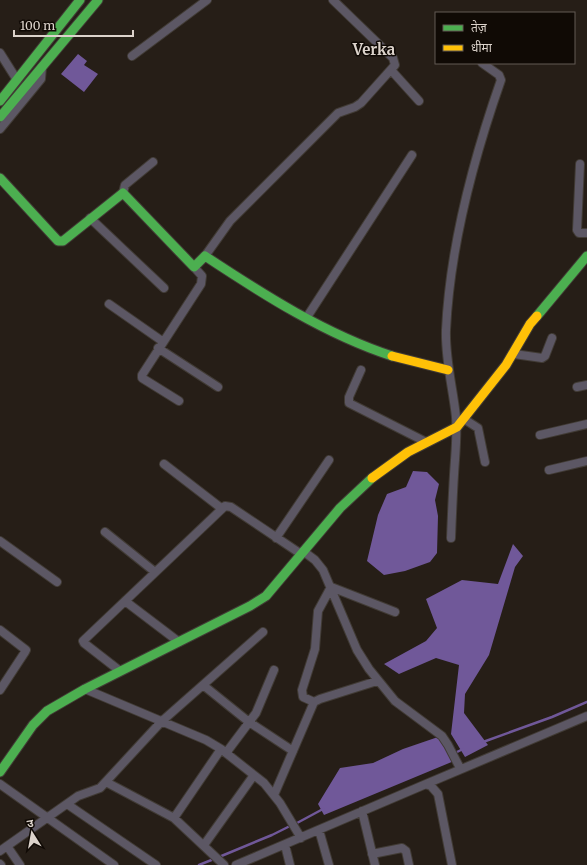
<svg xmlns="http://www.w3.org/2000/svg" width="587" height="865" viewBox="0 0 587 865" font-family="Merriweather,'Noto Sans Devanagari',serif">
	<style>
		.water { fill: #705899 }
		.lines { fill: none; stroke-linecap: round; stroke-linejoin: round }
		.stream { stroke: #705899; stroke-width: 2.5 }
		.street-casing { stroke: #413b35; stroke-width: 10 }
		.fast-casing { stroke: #413b35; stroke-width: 11 }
		.slow-casing { stroke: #413b35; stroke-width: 11 }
		.street { stroke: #5c5764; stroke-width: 8 }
		.fast { stroke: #4caf50; stroke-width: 9 }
		.slow { stroke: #ffc107; stroke-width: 9 }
		.labels { text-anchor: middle; stroke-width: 3; stroke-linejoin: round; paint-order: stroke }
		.district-label { font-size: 15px; font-weight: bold; fill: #dcd3cb; stroke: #100a05 }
	</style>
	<rect width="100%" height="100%" fill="#261e17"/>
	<path class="water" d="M78 54 87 61 84 65 98 74 84 92 61 74Z
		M413 471 427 472 439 484 435 500 438 516 437 553 430 562 405 571 384 575 367 561 378 515 387 494 406 487Z
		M513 544 523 556 515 567 489 655 465 694 464 713 488 745 465 757 451 734 459 665 436 658 399 674 384 664 426 641 437 628 426 599 462 580 498 584Z
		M438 737 454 761 324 815 318 804 340 768 373 763 403 749Z"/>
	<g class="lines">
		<path class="stream" d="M483 742 552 717 587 702
			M457 752 463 749
			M297 823 323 809
			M219 857 272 835 290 826
			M199 865 214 859"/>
		<defs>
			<path id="street" d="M0 53 17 80
				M132 56 207 0
				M391 70 419 101
				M0 129 41 79 42 67
				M580 164 577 230 579 233H587
				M123 193 125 185 153 162
				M90 218 164 288
				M205 256 230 221 338 113 355 107 361 103 395 65 393 58 333 0
				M109 304 162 341
				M307 317 412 155
				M158 348 218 387
				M514 354 542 358 545 356 552 338
				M361 370 349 397V403L426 442
				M577 387 587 385
				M179 401 142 378V375L201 284 202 276 194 267
				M464 419 478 428 485 462
				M540 435 587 424
				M164 464 221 508
				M549 470 587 461
				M105 532 155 572
				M276 538 329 460
				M451 538C452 512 453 486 455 460 456 446 457 431 456 417 453 388 445 360 446 330 450 245 473 160 501 80L499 75 482 63
				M0 541 57 582
				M303 551 315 560 323 570 357 650 369 669 395 701 442 736 448 745 460 768
				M125 601 179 642
				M0 630 26 650 25 652 0 690
				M120 671 84 643 83 641 225 506 231 507 301 554
				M203 685 249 722 293 751
				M85 689 206 740 221 749 264 783 280 803 301 838
				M314 702 303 697 302 690 315 649 318 611 331 587 395 612
				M226 753 256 713 274 670
				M106 782 174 818 224 865
				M0 784 114 865
				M426 784 587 716
				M274 795 314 702 320 699 377 681
				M67 804 156 865
				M362 811 375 865
				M174 818 221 749
				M319 830 329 865
				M204 845 254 775
				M285 845 290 865
				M7 846 20 865
				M0 851 78 796 100 788 161 722 263 632
				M372 854 402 848 406 851 409 865
				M0 864 1 865
				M236 865 426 784 431 786 438 794 452 865"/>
			<path id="fast" d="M0 101 80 0
				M0 117 98 0
				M0 178 58 241H63L123 193 194 267 205 256C264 295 325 334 392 356
				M537 316 587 256
				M0 772 33 725 47 711 85 689 250 606 266 596 340 508 372 478"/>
			<path id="slow" d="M392 356 448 370
				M372 478 408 452 457 427 506 365 530 324 537 316"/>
		</defs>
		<use href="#street" class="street-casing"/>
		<use href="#fast" class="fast-casing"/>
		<use href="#slow" class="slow-casing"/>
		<use href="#street" class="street"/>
		<use href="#fast" class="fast"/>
		<use href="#slow" class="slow"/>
	</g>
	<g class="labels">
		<g class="district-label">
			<text x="374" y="55">Verka</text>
		</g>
	</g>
	<rect x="435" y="12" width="140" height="52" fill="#100a05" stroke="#625a54"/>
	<rect x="443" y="25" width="20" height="6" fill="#4caf50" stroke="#625a54"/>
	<text x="471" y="32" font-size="12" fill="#dcd3cb">तेज़</text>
	<rect x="443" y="45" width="20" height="6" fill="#ffc107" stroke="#625a54"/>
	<text x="471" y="52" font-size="12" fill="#dcd3cb">धीमा</text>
	<g transform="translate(32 833) rotate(349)" stroke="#100a05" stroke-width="3" paint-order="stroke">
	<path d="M0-3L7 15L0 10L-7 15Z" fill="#dcd3cb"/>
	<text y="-6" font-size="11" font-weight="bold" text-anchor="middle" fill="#dcd3cb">उ</text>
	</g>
	<path d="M14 30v6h119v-6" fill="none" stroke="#dcd3cb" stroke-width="2"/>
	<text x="20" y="30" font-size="12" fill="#dcd3cb" stroke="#100a05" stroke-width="3" paint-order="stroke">100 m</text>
</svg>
